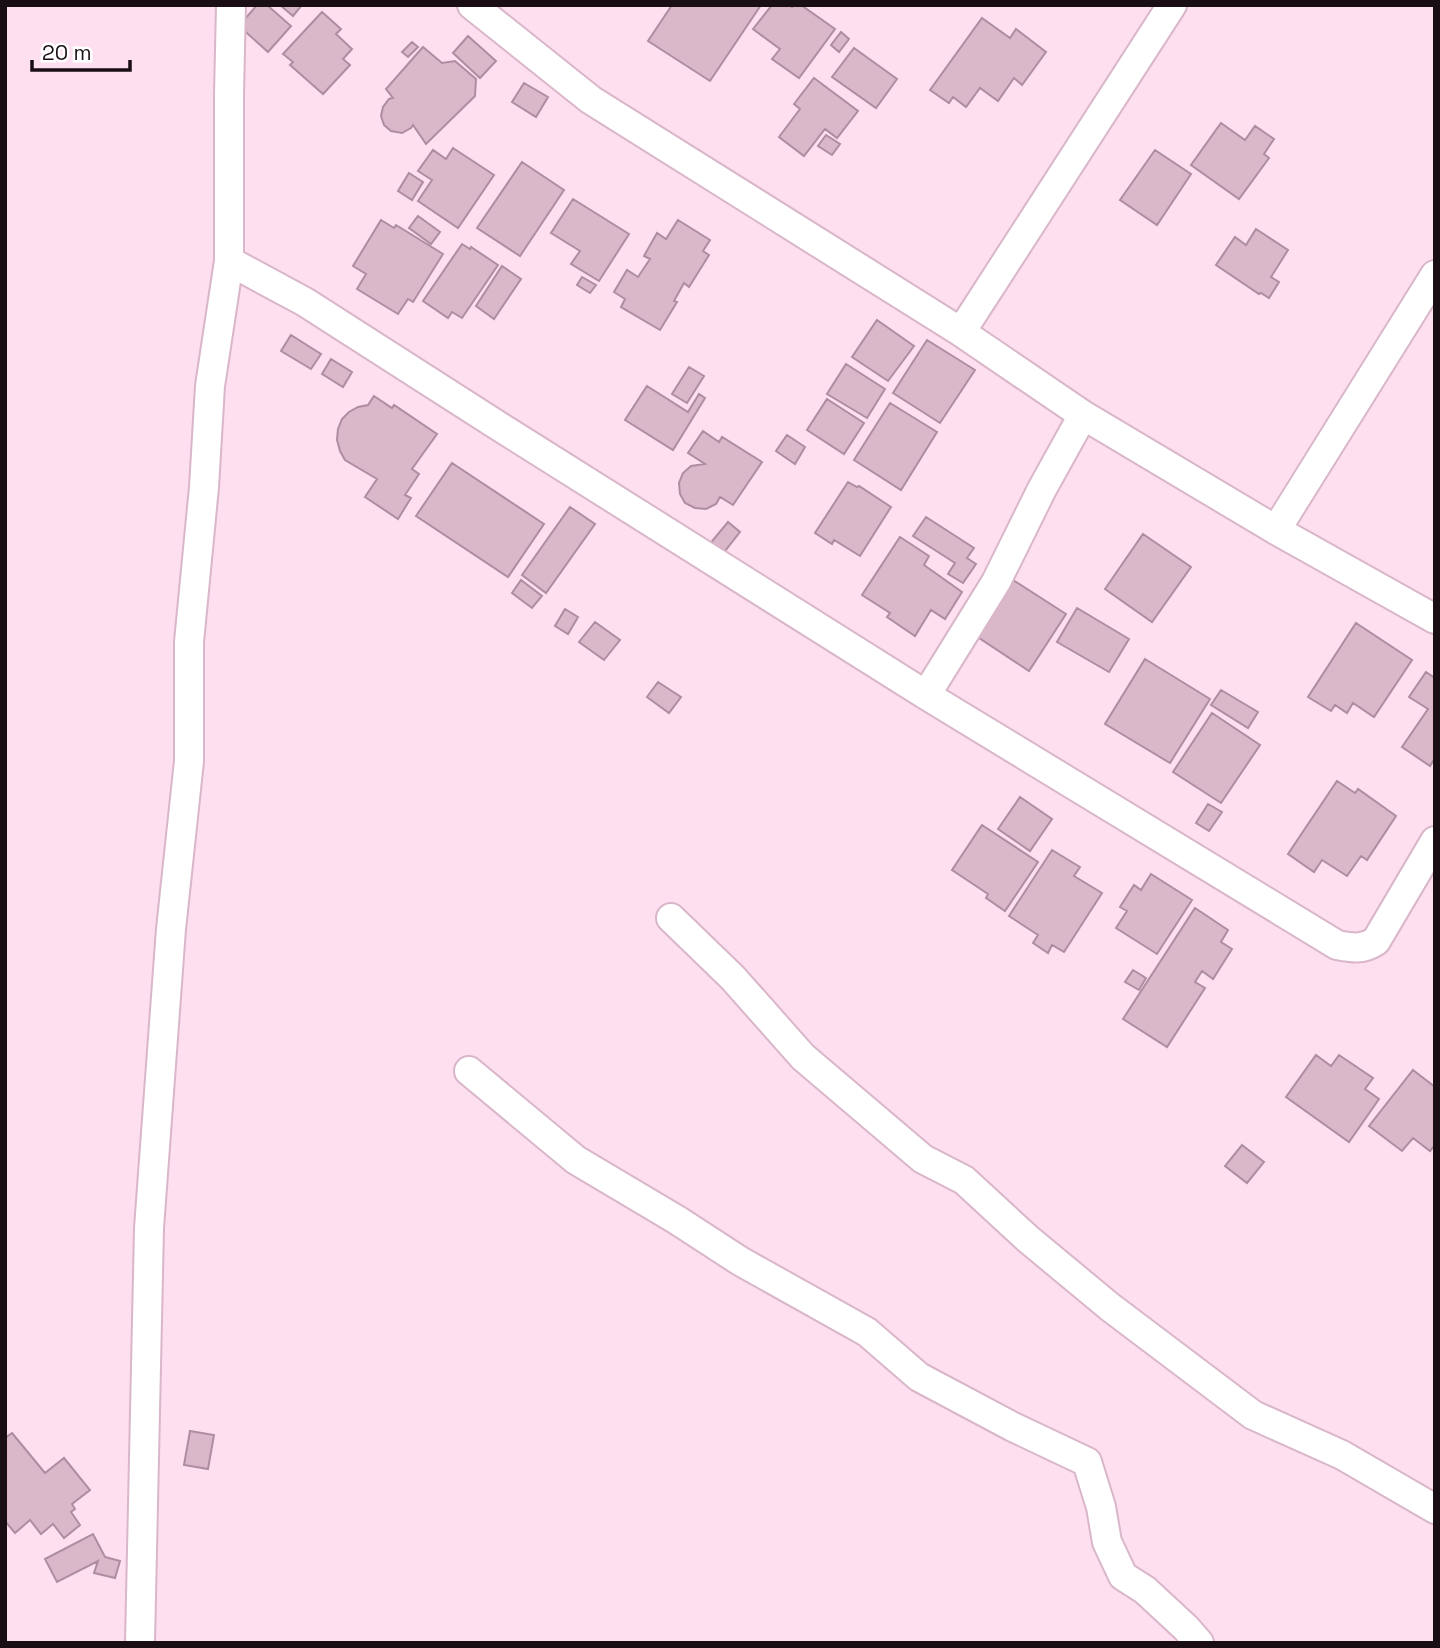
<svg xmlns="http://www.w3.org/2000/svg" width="1440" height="1648" viewBox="0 0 1440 1648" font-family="'Space Grotesk',sans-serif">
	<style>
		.building { fill: #dbb7ca; stroke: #af8da0; stroke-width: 2 }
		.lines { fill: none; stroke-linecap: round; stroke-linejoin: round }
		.street-casing { stroke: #d9b6c9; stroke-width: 32 }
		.street { stroke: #fff; stroke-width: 28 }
	</style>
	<rect width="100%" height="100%" fill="#fddfef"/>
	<path class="building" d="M257 5H267L291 26 268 52 239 26Z
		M280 5H302L293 16Z
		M672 5H761L710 81 648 41Z
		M772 5H790L792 7 793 5H801L835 29 799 78 772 59 780 49 753 29Z
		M322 12 341 29 336 34 352 49 343 59 350 65 323 94 290 65 293 62 283 54Z
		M982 18 1010 38 1016 29 1046 52 1022 85 1014 78 998 101 980 88 966 107 953 97 949 103 930 90Z
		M841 32 849 39 839 52 831 45Z
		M468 36 496 61 480 78 453 53Z
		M412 42 418 47 408 57 402 52Z
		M423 47 442 63 455 61 476 79 475 96 426 144 413 125 411 128 402 133 391 131 384 125 381 116 383 107 389 99 393 98 386 89Z
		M854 48 897 79 876 108 832 77Z
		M814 78 858 111 837 138 825 129 804 156 779 137 800 109 794 104Z
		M524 83 548 97 536 117 512 102Z
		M1221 123 1245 140 1255 126 1274 139 1264 154 1269 158 1239 199 1191 165Z
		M826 135 840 144 832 155 818 146Z
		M453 148 494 175 458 228 418 201 432 180 418 171 433 150 446 159Z
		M1155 150 1191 174 1157 225 1120 200Z
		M522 162 564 190 520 256 477 228Z
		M409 173 423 182 412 200 398 191Z
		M573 199 629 234 599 281 571 264 580 251 551 233Z
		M418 216 440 232 431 244 409 228Z
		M381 220 394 228 396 225 443 254 413 302 408 299 398 314 357 289 366 274 353 266Z
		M678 220 710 240 703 251 709 255 689 287 684 283 674 301 677 302 660 330 621 307 625 299 614 292 627 270 638 277 650 259 644 256 657 233 666 239Z
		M1256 229 1288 250 1271 277 1279 282 1269 298 1261 293 1259 294 1216 265 1235 237 1246 245Z
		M462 244 470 249 471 247 498 265 462 318 452 312 448 318 423 301Z
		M502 266 521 279 494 319 476 306Z
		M582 277 596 285 590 293 577 285Z
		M877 320 914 346 888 381 852 357Z
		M291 335 321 354 311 369 281 351Z
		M927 340 975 370 940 423 893 393Z
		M331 359 352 372 343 387 322 374Z
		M846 364 885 389 867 418 827 394Z
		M689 367 704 376 687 403 672 394Z
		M647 386 688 412 699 394 705 398 673 450 625 420Z
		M374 396 392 408 394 405 437 434 412 469 419 474 405 495 411 498 398 519 365 497 377 479 345 460 340 451 337 440 338 429 342 419 349 412 358 407 368 405Z
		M827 399 864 423 844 454 807 430Z
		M890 403 937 432 901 490 854 460Z
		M703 431 719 442 722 437 762 462 733 505 720 497 716 504 706 509 695 508 685 503 680 494 679 483 683 473 691 466 705 464 688 453Z
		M787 435 805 447 795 464 776 451Z
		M452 463 544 524 508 577 416 516Z
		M848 482 857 487 859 486 891 507 860 556 834 540 832 544 815 533Z
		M570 507 595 524 546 593 522 575Z
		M926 517 974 548 967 558 976 564 963 583 948 574 955 563 913 536Z
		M728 522 740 532 721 556 708 546Z
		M1143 534 1191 567 1152 622 1105 589Z
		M900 537 929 556 924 565 962 592 945 619 931 610 915 636 887 617 890 613 862 595Z
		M521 580 542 596 532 608 512 593Z
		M1013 580 1066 614 1029 671 976 636Z
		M1077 608 1129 639 1109 672 1057 642Z
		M565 609 578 617 568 634 555 626Z
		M595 622 620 640 604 660 579 642Z
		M1356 623 1412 660 1374 717 1353 703 1347 713 1335 705 1331 711 1308 697Z
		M1145 659 1210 699 1170 763 1105 724Z
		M1426 672 1435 678V758L1430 766 1402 747 1428 709 1409 697Z
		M658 682 681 697 669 713 647 697Z
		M1221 690 1258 712 1248 728 1211 705Z
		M1212 713 1260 745 1221 803 1173 772Z
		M1337 781 1355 793 1358 789 1396 816 1367 860 1361 856 1347 876 1322 860 1314 872 1288 854Z
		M1020 797 1052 819 1030 851 998 829Z
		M1208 804 1222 812 1209 831 1196 823Z
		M982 825 1038 862 1005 911 986 898 988 894 952 870Z
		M1052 850 1080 867 1074 876 1102 893 1064 952 1052 945 1048 953 1033 943 1038 935 1009 916Z
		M1151 874 1192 900 1157 954 1116 928 1127 911 1120 907 1134 885 1141 890Z
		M1195 908 1228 930 1221 942 1232 949 1213 979 1202 971 1195 982 1205 988 1167 1047 1123 1019Z
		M1133 970 1146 978 1139 990 1125 982Z
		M1316 1055 1331 1066 1339 1055 1373 1078 1365 1089 1379 1099 1349 1142 1286 1097Z
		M1413 1070 1435 1087V1145L1430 1151 1413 1138 1402 1151 1369 1126Z
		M1242 1145 1264 1162 1247 1183 1225 1166Z
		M190 1431 214 1435 208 1469 184 1465Z
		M12 1433 45 1473 64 1458 90 1490 72 1504 75 1509 71 1512 80 1525 64 1538 53 1524 41 1534 30 1520 15 1533 5 1521V1438Z
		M93 1534 105 1557 120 1561 115 1578 94 1573 98 1561 57 1582 45 1559Z"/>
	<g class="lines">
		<defs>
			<path id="street" d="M472 5 591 100 961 332 1083 415 1276 530 1435 619
				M229 261 305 302 497 425 926 695 1337 945C1352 948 1363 950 1376 941L1435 841
				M961 332 1172 5
				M1276 530 1435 275
				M926 695 996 582 1042 489 1083 415
				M671 918 733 978 803 1057 923 1159 964 1180 1028 1239 1110 1307 1253 1415 1342 1455 1435 1509
				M469 1071 576 1160 677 1220 740 1261 867 1332 919 1377 1013 1427 1087 1462 1101 1507 1107 1542 1123 1576 1145 1590 1186 1628 1199 1643
				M140 1643 149 1228 171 929 189 761V642L204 487 210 386 229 261V94L231 5"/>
		</defs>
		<use href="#street" class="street-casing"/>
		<use href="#street" class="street"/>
	</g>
	<rect width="1440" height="1648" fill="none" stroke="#1a0e15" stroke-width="14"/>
	<path d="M32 60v10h98v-10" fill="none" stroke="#1a0e15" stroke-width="3.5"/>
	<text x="42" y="60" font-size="21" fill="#1a0e15" stroke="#ffffff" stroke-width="5" paint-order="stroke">20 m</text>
</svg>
